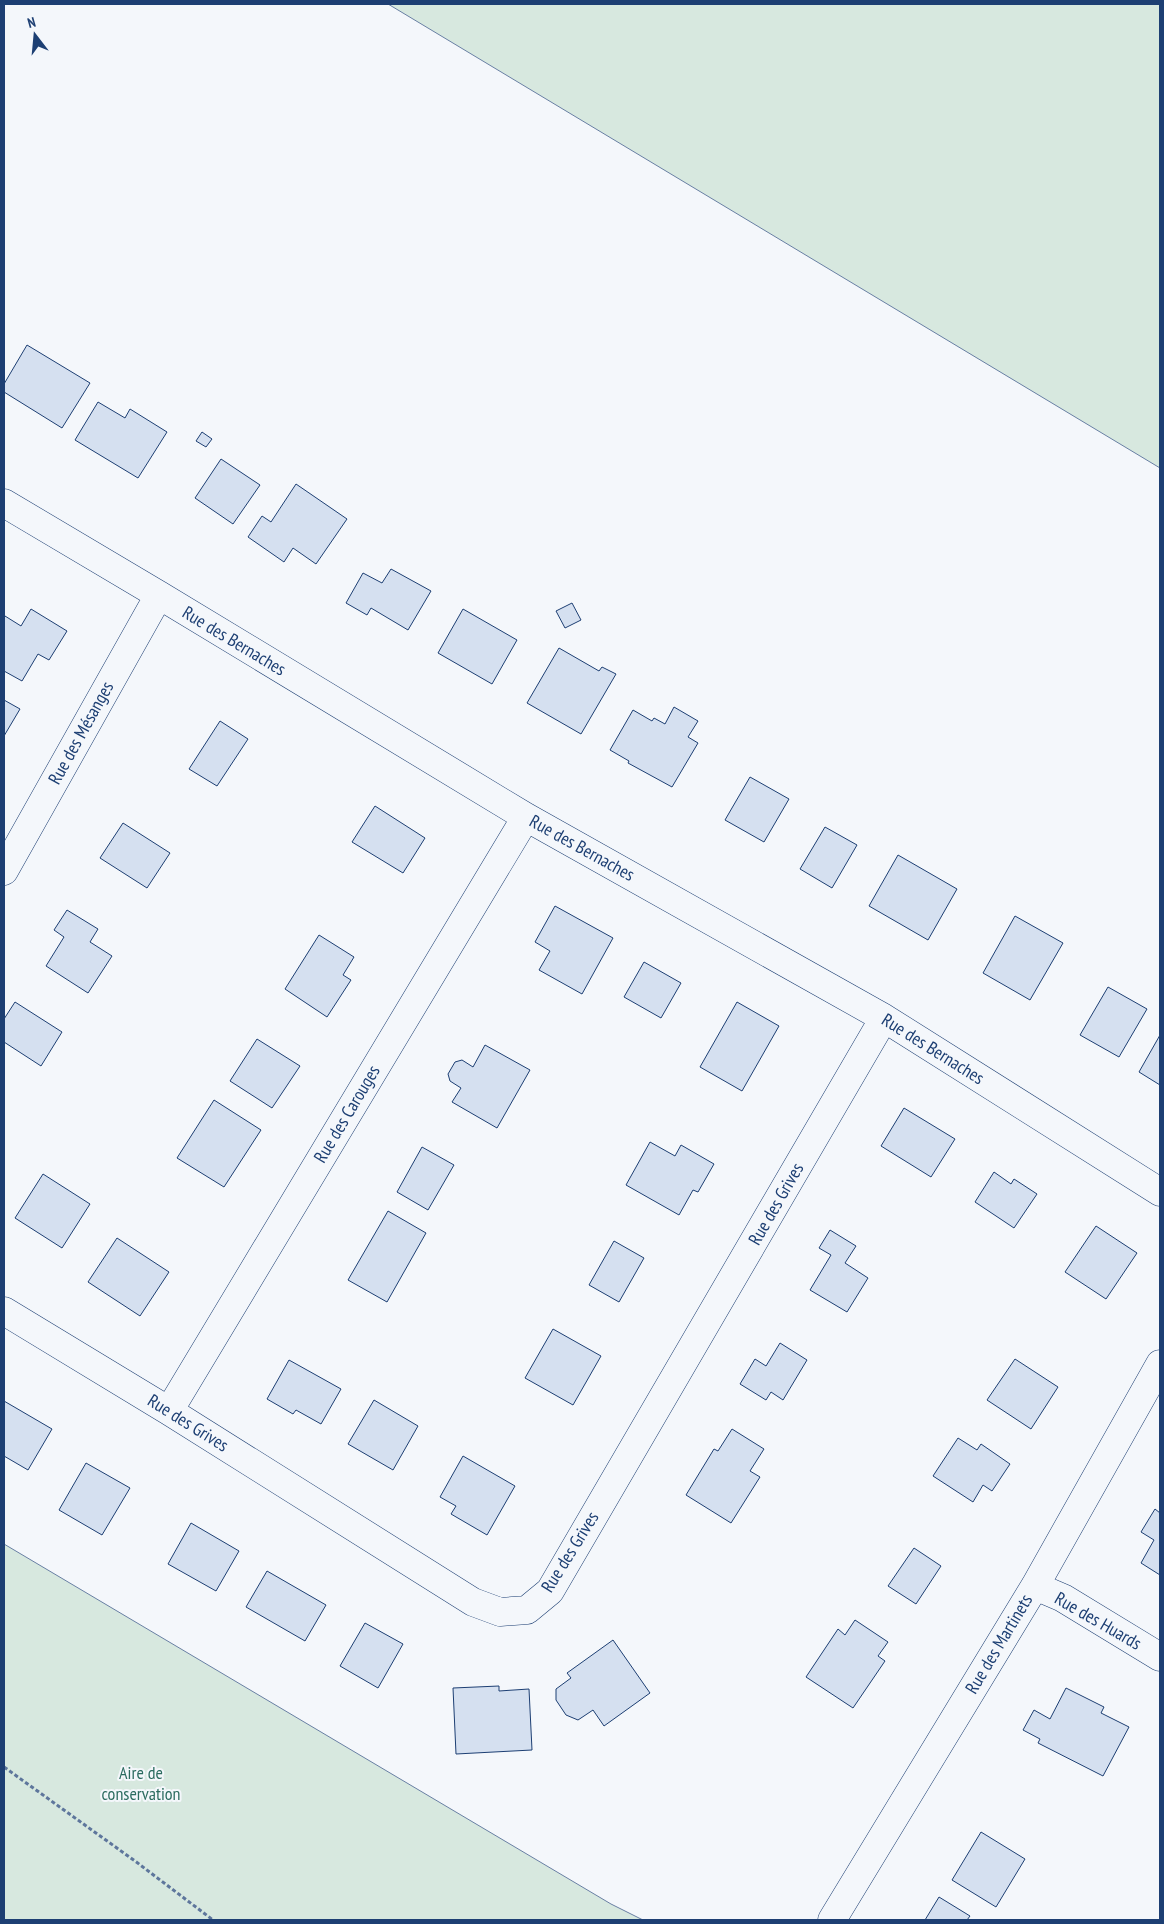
<svg xmlns="http://www.w3.org/2000/svg" width="1164" height="1924" viewBox="0 0 1164 1924" font-family="'PT Sans Narrow',sans-serif">
	<style>
		.green { fill: #d7e8df; stroke: #687fa3 }
		.building { fill: #d5e0f0; stroke: #1d3f73 }
		.lines { fill: none; stroke-linecap: round; stroke-linejoin: round }
		.street-casing { stroke: #1d3f73; stroke-width: 29 }
		.path { stroke: #5e769c; stroke-width: 3; stroke-dasharray: 4 2.5; stroke-linecap: butt }
		.street { stroke: #f4f7fb; stroke-width: 28 }
		.labels { text-anchor: middle; stroke-width: 4; stroke-linejoin: round; paint-order: stroke }
		.street-label { font-size: 18px; fill: #1d3f73; stroke: #f4f7fb }
		.park-label { font-size: 18px; fill: #2c6c60; stroke: #f4f7fb }
	</style>
	<rect width="100%" height="100%" fill="#f4f7fb"/>
	<path class="green" d="M388 4H1160V468Z
		M4 1544 611 1904 643 1920H4Z"/>
	<path class="building" d="M27 345 90 383 62 428 4 392V384Z
		M98 402 125 418 130 409 167 432 138 478 75 440Z
		M202 432 212 439 206 447 196 441Z
		M221 459 260 485 233 524 195 498Z
		M296 484 347 519 316 564 293 548 284 562 248 537 262 516 271 522Z
		M391 569 431 591 408 630 371 608 367 615 346 603 363 573 382 583Z
		M572 603 581 620 565 628 556 611Z
		M31 609 67 631 49 660 38 654 22 681 4 671V619L5 616 21 626Z
		M463 609 517 640 492 684 438 653Z
		M559 648 599 671 602 667 616 674 581 734 527 703Z
		M4 700 20 709 4 736Z
		M674 707 698 721 688 737 698 743 672 787 628 763 629 761 610 750 633 710 652 721 654 718 665 724Z
		M220 721 248 739 217 786 189 769Z
		M750 777 789 799 764 842 725 820Z
		M375 806 425 838 403 873 352 842Z
		M123 823 170 853 147 888 100 858Z
		M825 827 857 845 832 888 800 869Z
		M898 855 957 889 928 940 869 906Z
		M555 906 613 938 582 994 539 970 550 951 535 942Z
		M67 910 98 929 90 942 112 956 88 993 46 966 64 937 54 930Z
		M1015 916 1063 943 1030 1000 983 973Z
		M319 935 354 957 343 975 351 980 327 1017 285 989Z
		M644 962 681 983 661 1018 624 997Z
		M1108 987 1147 1009 1119 1057 1080 1035Z
		M15 1002 62 1032 41 1066 4 1042V1019Z
		M737 1002 779 1026 742 1091 700 1067Z
		M1160 1035V1085L1139 1072Z
		M257 1039 300 1066 272 1108 230 1081Z
		M485 1045 530 1070 497 1128 452 1102 461 1088 450 1081 448 1074 455 1062 462 1060 473 1067Z
		M214 1100 261 1130 224 1187 177 1158Z
		M904 1108 955 1139 931 1177 881 1146Z
		M650 1142 675 1156 681 1145 714 1164 698 1192 693 1190 679 1215 626 1185Z
		M422 1147 454 1165 428 1210 397 1192Z
		M994 1172 1011 1184 1014 1179 1037 1194 1014 1228 975 1202Z
		M43 1174 90 1204 62 1248 15 1218Z
		M388 1211 426 1233 387 1302 348 1280Z
		M1096 1226 1137 1253 1106 1299 1065 1272Z
		M830 1230 856 1246 845 1263 868 1278 847 1312 810 1290 831 1255 819 1248Z
		M117 1238 169 1272 140 1316 88 1282Z
		M614 1241 644 1258 619 1302 589 1285Z
		M553 1329 601 1356 573 1405 525 1378Z
		M780 1343 807 1360 783 1400 771 1392 766 1400 740 1384 755 1359 766 1366Z
		M1015 1359 1058 1387 1031 1429 987 1400Z
		M289 1360 341 1389 321 1424 296 1410 293 1414 267 1399Z
		M374 1400 418 1426 393 1470 348 1444Z
		M4 1401 52 1429 28 1470 4 1456Z
		M732 1429 764 1449 750 1471 760 1477 731 1523 686 1495 714 1449 718 1451Z
		M958 1438 977 1450 981 1444 1010 1464 992 1491 983 1485 973 1502 933 1476Z
		M463 1456 515 1486 487 1535 451 1514 456 1506 440 1497Z
		M86 1463 130 1488 102 1535 59 1510Z
		M1155 1509 1160 1513V1575L1141 1563 1154 1540 1141 1532Z
		M191 1523 239 1551 216 1591 168 1564Z
		M914 1548 941 1566 916 1604 888 1586Z
		M267 1571 326 1605 305 1641 246 1607Z
		M855 1620 888 1642 878 1656 885 1661 853 1708 806 1677 838 1629 845 1635Z
		M365 1623 403 1644 378 1688 340 1666Z
		M613 1640 650 1693 604 1726 593 1710 578 1720 566 1715 556 1700V1689L571 1678 567 1673Z
		M499 1686V1691L529 1689 532 1750 456 1754 453 1688Z
		M1066 1688 1104 1707 1101 1713 1129 1727 1103 1776 1038 1743 1040 1739 1023 1730 1034 1710 1050 1719Z
		M981 1832 1025 1859 996 1907 952 1880Z
		M939 1897 970 1916 967 1920H925Z"/>
	<g class="lines">
		<defs>
			<path id="street" d="M4 503 159 595 526 817 884 1018 1160 1192
				M4 871 159 595
				M4 1311 169 1411 473 1602 500 1612 527 1610 550 1591 884 1018
				M169 1411 526 817
				M1035 1586 1063 1598 1160 1657
				M832 1920 1035 1586 1160 1364"/>
		</defs>
		<use href="#street" class="street-casing"/>
		<path class="path" d="M4 1767 135 1861 213 1920"/>
		<use href="#street" class="street"/>
	</g>
	<g class="labels">
		<g class="street-label">
			<text transform="translate(234 641) rotate(31)" y="6">Rue des Bernaches</text>
			<text transform="translate(81 733) rotate(-61)" y="6">Rue des Mésanges</text>
			<text transform="translate(582 848) rotate(29)" y="6">Rue des Bernaches</text>
			<text transform="translate(933 1049) rotate(32)" y="6">Rue des Bernaches</text>
			<text transform="translate(347 1114) rotate(-59)" y="6">Rue des Carouges</text>
			<text transform="translate(776 1204) rotate(-60)" y="6">Rue des Grives</text>
			<text transform="translate(188 1423) rotate(32)" y="6">Rue des Grives</text>
			<text transform="translate(570 1552) rotate(-58)" y="6">Rue des Grives</text>
			<text transform="translate(1098 1621) rotate(30)" y="6">Rue des Huards</text>
			<text transform="translate(999 1644) rotate(-59)" y="6">Rue des Martinets</text>
		</g>
		<g class="park-label">
			<text x="141" y="1779">Aire de<tspan x="141" dy="21">conservation</tspan></text>
		</g>
	</g>
	<rect width="1164" height="1924" fill="none" stroke="#1d3f73" stroke-width="10"/>
	<g transform="translate(35 35) rotate(344)" stroke="#f4f7fb" stroke-width="4" paint-order="stroke">
	<path d="M0-4L9 19L0 12L-9 19Z" fill="#1d3f73"/>
	<text y="-8" font-size="14" font-weight="bold" text-anchor="middle" fill="#1d3f73">N</text>
	</g>
</svg>
